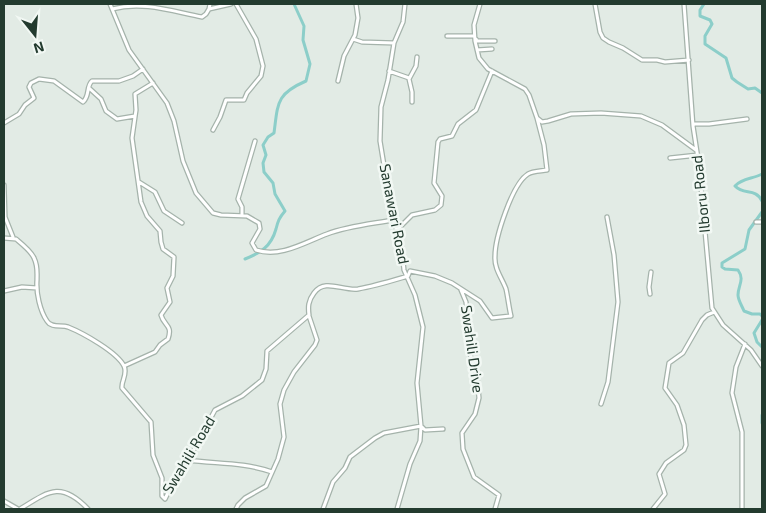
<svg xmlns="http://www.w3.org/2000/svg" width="766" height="513" viewBox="0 0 766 513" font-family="'Exo 2',sans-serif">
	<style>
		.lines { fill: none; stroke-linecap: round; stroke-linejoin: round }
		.river { stroke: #8ccec9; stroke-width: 3 }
		.minor-casing { stroke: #a5b3ab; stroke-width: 5.5 }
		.minor { stroke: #fff; stroke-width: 3 }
		.labels { text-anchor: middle; stroke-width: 5; stroke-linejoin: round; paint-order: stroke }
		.street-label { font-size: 15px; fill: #233b2f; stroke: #f2f8f4 }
	</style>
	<rect width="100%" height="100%" fill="#e2ebe5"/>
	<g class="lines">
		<path class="river" d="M704 4 700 10V16L710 20 712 24 705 36V44L726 58 732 78 737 82 748 89 755 88 762 93
			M762 174C753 179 742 178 735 186 744 196 755 187 762 201
			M762 212 749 230 745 249 722 263V267L725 269 738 270C745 280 738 285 738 295 738 300 742 306 744 311L752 314H760L762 316
			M245 259C260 253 271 247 276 229 278 221 279 218 285 211L275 194 273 183 264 172 263 163 266 155 263 145 268 137 274 133C278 103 276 94 306 81L310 64 303 40 304 26 294 4
			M762 320 754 333 757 342 762 347
			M762 415V423"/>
		<defs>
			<path id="minor" d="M110 4 129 50 167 103 174 121 183 161 196 193 213 213 221 215 247 216 259 223 260 229 252 243 256 250C281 258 305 242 327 234 348 226 371 224 393 220
				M480 4 474 25 475 41 479 58 488 69 525 89 529 95 537 118 542 122 548 121 571 114 601 113 641 116 662 125 696 150
				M595 4 600 32 603 38 609 42 623 48 642 60H657L665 62 689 60
				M684 4 693 126 699 165 712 308 723 325 751 350 762 366
				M112 9C143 1 171 11 202 17L206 14 209 9 231 4
				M209 9 210 4
				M447 36H474
				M353 39 362 42 394 43
				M476 39 477 41H495
				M477 50 492 49
				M389 71 409 78
				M338 81 344 56 355 35 358 18 356 4
				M89 88 101 99 106 111 117 119 135 116
				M412 102V92L409 79 416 66 417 57
				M4 123 19 114 25 105 34 98 29 87 31 83 39 79 54 81 83 102C90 96 86 86 92 81H119L133 76 143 69
				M693 124H709L747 119
				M213 130 220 117 226 100H244L247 93 261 76 263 66 256 39 236 4
				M670 158 698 155
				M139 182 155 192 164 211 182 223
				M4 185 5 217 13 237
				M242 215V207L238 199 255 141
				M756 222H762
				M397 230 412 215 435 210 441 205 442 196 434 183 438 142 440 139 452 136 458 124 476 110 492 71
				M4 238 16 239C22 244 31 251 34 258 38 266 37 272 37 280 36 293 40 311 47 321 51 328 61 325 68 327 83 333 117 352 124 366 128 374 121 381 122 388L151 422 153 455 162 478V496L165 499 174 480 192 453 215 410 242 396 262 380 266 369 267 351 309 315C308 307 308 301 314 293 325 278 342 291 358 289 375 286 391 281 408 276L410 271 435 276 452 283 480 301 492 318 511 316C509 308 508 298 506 289 502 278 494 269 495 256 495 238 512 184 528 174 532 171 541 171 547 170L544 145 537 118
				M461 290 466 302 470 354 477 376 479 398 475 414 462 433 463 449 474 477 499 495 495 509
				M4 291 22 287 37 288
				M650 294 649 287 651 272
				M124 366 155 352 160 345 168 339C173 325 164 326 161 315L170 302 167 288 173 276 174 257 163 249 161 242 160 231 147 216 141 202 132 138 136 110 135 94 153 83
				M601 404 608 382 618 302 614 255 607 217
				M187 460C217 464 243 462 272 472
				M4 501 18 509
				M20 509C49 491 61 481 88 509
				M236 509 238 505 245 498 266 486 278 459 284 437 280 404 284 390 294 372 315 345 317 340 309 316
				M323 509 333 482 345 468 350 457 375 438 384 433 421 426 425 430 443 429
				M397 509 410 464 420 441 421 426 417 383 423 327 415 295 404 270 401 242 393 220 380 141 381 107 388 80 394 43 403 22 405 4
				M653 509 665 494 659 474 666 463 684 450 686 445 684 425 677 405 665 388 669 363 683 353 702 320 707 315 714 312
				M742 509V432L732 393 736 367 745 344"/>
		</defs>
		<use href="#minor" class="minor-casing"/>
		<use href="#minor" class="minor"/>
	</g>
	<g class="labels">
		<g class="street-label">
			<text transform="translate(701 194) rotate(-96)" y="5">Ilboru Road</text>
			<text transform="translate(394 214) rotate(79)" y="5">Sanawari Road</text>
			<text transform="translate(472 349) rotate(82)" y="5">Swahili Drive</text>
			<text transform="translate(189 455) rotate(-59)" y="5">Swahili Road</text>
		</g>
	</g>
	<rect width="766" height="513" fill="none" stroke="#233b2f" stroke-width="10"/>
	<g transform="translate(35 35) rotate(163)" stroke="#f2f8f4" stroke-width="4" paint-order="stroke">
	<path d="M0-4L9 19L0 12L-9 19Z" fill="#233b2f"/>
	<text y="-8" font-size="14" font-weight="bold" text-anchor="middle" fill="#233b2f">N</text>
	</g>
</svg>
